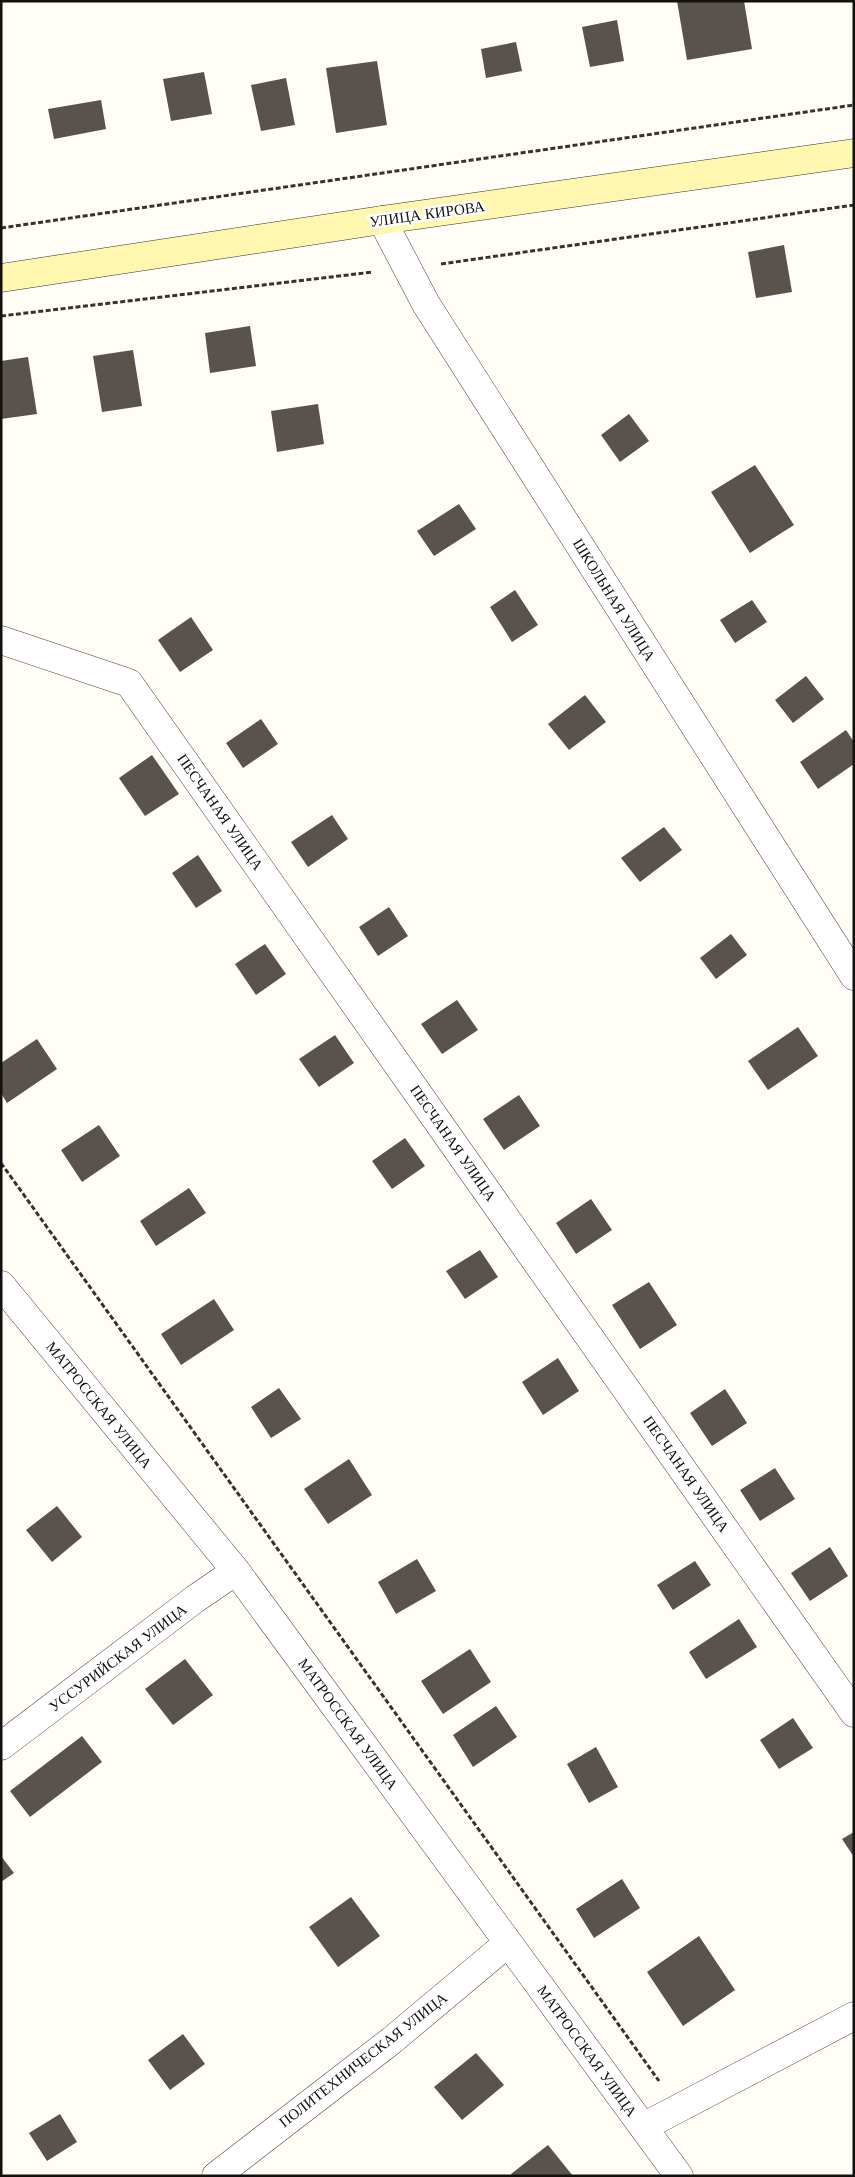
<svg xmlns="http://www.w3.org/2000/svg" width="855" height="2177" viewBox="0 0 855 2177" font-family="'Libre Baskerville',serif">
	<style>
		.building { fill: #5a524d }
		.lines { fill: none; stroke-linecap: round; stroke-linejoin: round }
		.minor-casing { stroke: #444; stroke-width: 29 }
		.secondary-casing { stroke: #333; stroke-width: 29 }
		.path { stroke: #333; stroke-width: 3; stroke-dasharray: 5 2.5; stroke-linecap: butt }
		.minor { stroke: #fff; stroke-width: 28 }
		.secondary { stroke: #fff6b0; stroke-width: 28 }
		.labels { text-anchor: middle; stroke-width: 5; stroke-linejoin: round; paint-order: stroke }
		.street-label { font-size: 15px; fill: #111; stroke: #fff }
	</style>
	<rect width="100%" height="100%" fill="#fffdf5"/>
	<path class="building" d="M677 1H744L752 49 687 60Z
		M617 20 624 61 590 67 582 27Z
		M516 42 522 71 486 78 481 49Z
		M377 61 387 125 336 133 326 68Z
		M204 72 212 114 171 121 163 79Z
		M286 78 295 125 261 131 251 85Z
		M101 100 106 129 54 139 48 109Z
		M784 245 792 292 756 298 748 252Z
		M250 326 256 366 210 373 205 333Z
		M133 350 142 406 102 412 93 356Z
		M28 357 37 414 1 419V361Z
		M318 404 324 444 277 452 271 411Z
		M629 414 649 441 620 462 601 435Z
		M755 465 794 525 750 553 711 492Z
		M459 504 476 529 434 556 417 531Z
		M515 590 538 625 512 642 490 607Z
		M752 600 767 622 735 643 720 620Z
		M191 617 213 650 180 672 158 640Z
		M806 676 824 699 793 723 775 700Z
		M585 695 606 722 569 750 548 724Z
		M261 719 278 744 243 768 226 743Z
		M846 730 854 742V764L818 789 800 762Z
		M152 755 179 794 145 816 119 778Z
		M332 815 348 839 308 867 291 842Z
		M664 827 682 850 640 882 621 858Z
		M198 855 222 891 196 908 172 873Z
		M389 907 408 936 378 956 359 927Z
		M731 934 747 955 716 979 700 958Z
		M265 944 286 974 256 995 235 964Z
		M457 1000 478 1030 442 1054 421 1024Z
		M798 1027 818 1056 768 1090 748 1061Z
		M335 1035 354 1063 319 1087 299 1059Z
		M37 1039 57 1069 7 1103 1 1093V1063Z
		M519 1095 540 1126 504 1150 483 1119Z
		M99 1125 120 1156 82 1182 61 1150Z
		M405 1138 425 1166 392 1189 372 1161Z
		M189 1188 206 1213 156 1246 140 1221Z
		M591 1199 612 1230 576 1254 556 1223Z
		M480 1250 498 1277 465 1299 446 1271Z
		M649 1282 677 1325 640 1349 612 1305Z
		M214 1299 234 1330 181 1365 161 1334Z
		M558 1358 579 1391 543 1415 522 1382Z
		M279 1388 301 1419 271 1438 251 1407Z
		M725 1389 747 1423 712 1446 690 1413Z
		M349 1459 372 1495 328 1524 304 1489Z
		M775 1468 795 1499 760 1521 740 1490Z
		M57 1506 82 1537 52 1562 26 1530Z
		M830 1547 848 1576 810 1601 791 1573Z
		M417 1559 436 1591 396 1614 378 1582Z
		M695 1561 711 1585 673 1610 657 1585Z
		M739 1619 757 1647 706 1679 689 1652Z
		M470 1649 491 1682 443 1714 421 1681Z
		M185 1659 213 1695 173 1725 145 1689Z
		M496 1706 517 1737 473 1767 453 1735Z
		M793 1718 813 1748 779 1769 760 1740Z
		M82 1736 102 1762 30 1817 10 1791Z
		M596 1747 618 1787 589 1803 567 1764Z
		M854 1832V1857L842 1839Z
		M1 1856 14 1873 1 1882Z
		M622 1879 640 1908 594 1938 576 1909Z
		M351 1897 380 1936 338 1967 309 1927Z
		M699 1936 735 1990 683 2026 647 1972Z
		M183 2034 205 2064 170 2090 148 2060Z
		M476 2053 504 2085 462 2120 434 2087Z
		M60 2114 77 2142 47 2161 29 2133Z
		M548 2145 573 2176H512L511 2174Z"/>
	<g class="lines">
		<defs>
			<path id="minor" d="M382 220 426 304 854 976
				M1 640 129 683 854 1713
				M1 1285 236 1571 679 2176
				M1 1746 195 1599 236 1571
				M643 2127 854 2016
				M216 2176 391 2041 508 1943"/>
			<path id="secondary" d="M1 278 382 220 854 153"/>
		</defs>
		<use href="#minor" class="minor-casing"/>
		<use href="#secondary" class="secondary-casing"/>
		<path class="path" d="M1 228 854 105
			M441 264 854 205
			M1 316 373 272
			M1 1163 659 2081"/>
		<use href="#minor" class="minor"/>
		<use href="#secondary" class="secondary"/>
	</g>
	<g class="labels">
		<g class="street-label">
			<text transform="translate(427 214) rotate(-8)" y="5">УЛИЦА КИРОВА</text>
			<text transform="translate(614 600) rotate(58)" y="5">ШКОЛЬНАЯ УЛИЦА</text>
			<text transform="translate(220 812) rotate(55)" y="5">ПЕСЧАНАЯ УЛИЦА</text>
			<text transform="translate(453 1143) rotate(55)" y="5">ПЕСЧАНАЯ УЛИЦА</text>
			<text transform="translate(99 1405) rotate(51)" y="5">МАТРОССКАЯ УЛИЦА</text>
			<text transform="translate(686 1474) rotate(55)" y="5">ПЕСЧАНАЯ УЛИЦА</text>
			<text transform="translate(118 1658) rotate(-37)" y="5">УССУРИЙСКАЯ УЛИЦА</text>
			<text transform="translate(348 1724) rotate(54)" y="5">МАТРОССКАЯ УЛИЦА</text>
			<text transform="translate(587 2051) rotate(54)" y="5">МАТРОССКАЯ УЛИЦА</text>
			<text transform="translate(363 2060) rotate(-38)" y="5">ПОЛИТЕХНИЧЕСКАЯ УЛИЦА</text>
		</g>
	</g>
	<rect width="855" height="2177" fill="none" stroke="#111111" stroke-width="5"/>
</svg>
